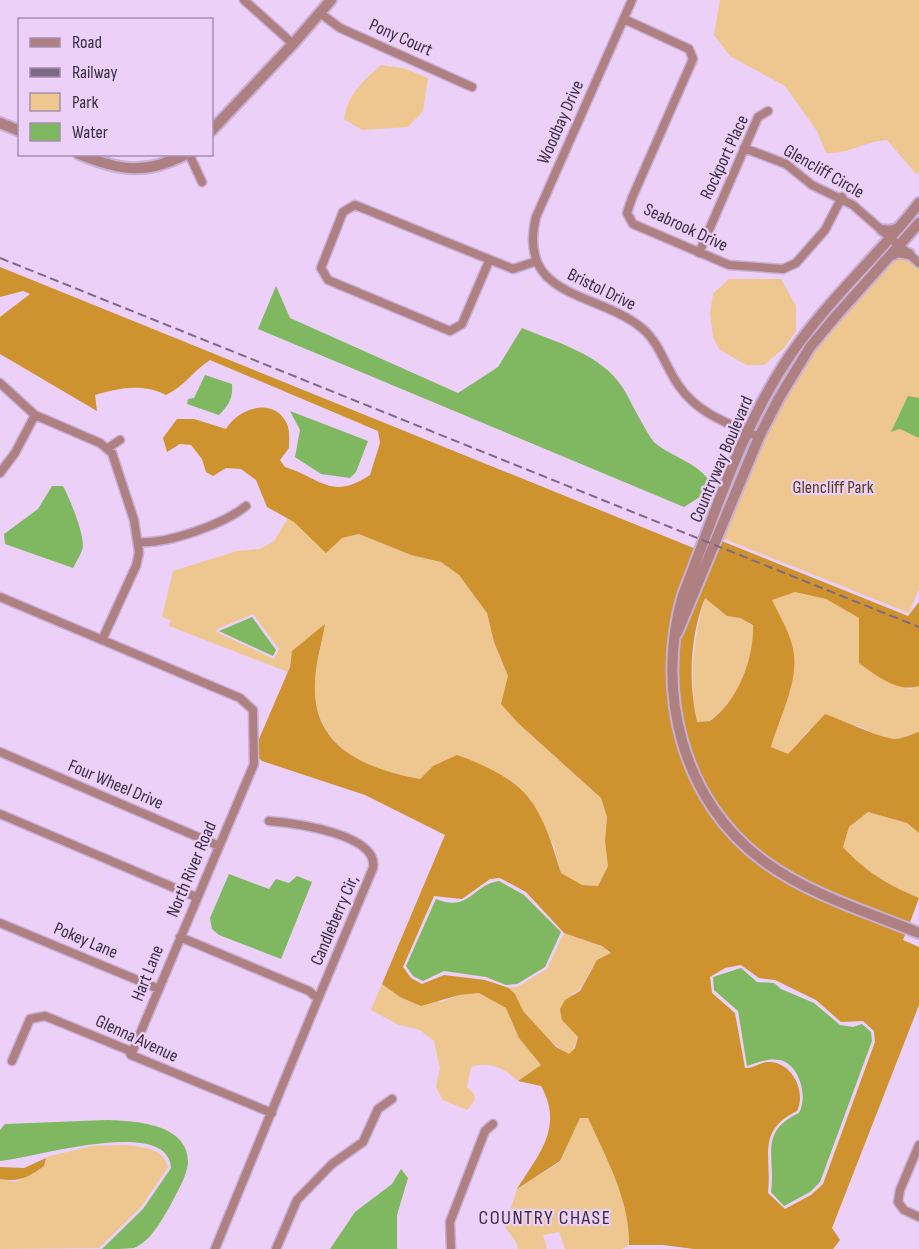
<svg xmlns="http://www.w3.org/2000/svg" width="919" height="1249" viewBox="0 0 919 1249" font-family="'Sofia Sans Condensed',sans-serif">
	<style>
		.green { fill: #edc690; fill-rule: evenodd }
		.forest { fill: #ce922f; fill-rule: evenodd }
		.water { fill: #80b761 }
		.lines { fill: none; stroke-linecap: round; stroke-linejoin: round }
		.minor-casing { stroke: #c8afd3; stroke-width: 11 }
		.tertiary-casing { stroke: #c8afd3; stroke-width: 14 }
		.minor { stroke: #af8082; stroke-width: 8 }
		.tertiary { stroke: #af8082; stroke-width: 10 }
		.rail { stroke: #7c6984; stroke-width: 2; stroke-dasharray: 9 4.5; stroke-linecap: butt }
		.labels { text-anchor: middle; stroke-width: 4.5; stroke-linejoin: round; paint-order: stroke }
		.street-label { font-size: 18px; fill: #3a2d40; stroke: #ecd0f8 }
		.park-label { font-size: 18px; fill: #563d16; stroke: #ecd0f8 }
		.neighbourhood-label { font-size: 20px; letter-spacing: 1.5px; fill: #3a2d40; stroke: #ecd0f8 }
	</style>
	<rect width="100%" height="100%" fill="#ecd0f8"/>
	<path class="green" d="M720 0H919V171L917 175 887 140C861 142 851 154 826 153L817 131 785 86 730 56 714 35Z
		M381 65 403 68 428 78 423 111 408 127 362 130 344 119C348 94 363 81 381 65Z
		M893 257 907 258 919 269V589L909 613 720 537 769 424 814 347Z
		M729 279H781L796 306V331L784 348 764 365H746L719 349 713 337 710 313 713 294Z
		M288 518 342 538 359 534 411 555 441 562 459 575 487 613 494 642 508 676 518 723 601 798 607 817 605 842 608 866 598 886 581 885 561 873 553 843 433 766 420 779C367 769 313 748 315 684 315 665 322 645 325 625L292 651 288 672 169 626 171 620 162 617 173 571 237 551 260 549 274 541ZM253 614 279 649 274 659 216 632 217 629Z
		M795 592 826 599 859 618V663L910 689 919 686V732L898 739 883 738 859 726 809 730 788 754 771 747 779 720 788 634 771 599Z
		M705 598 727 616 740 618 753 626C754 660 738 701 709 721L696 722C690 679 692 640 705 598Z
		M868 812 907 823 919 833V898C888 885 866 872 843 847L849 827Z
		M564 933 602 946 611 954C584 963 590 987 572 994 574 1013 584 1040 569 1055 553 1045 535 1027 523 1012 517 1004 517 995 509 988L517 987 547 969Z
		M382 984 400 997 442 1002 459 995 479 993 506 1008 519 1038 541 1065 518 1081C504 1068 490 1061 471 1067L467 1087 474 1094 475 1100 467 1110 443 1100 436 1087 440 1068 434 1041 420 1030 399 1025 371 1010Z
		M580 1117 588 1118C606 1158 630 1200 629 1245L622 1249H565L559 1232 543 1235 547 1249H518L516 1242 505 1227 517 1189 560 1162Z
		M124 1145C141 1147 163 1147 168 1167L141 1207 99 1248 0 1249V1179L16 1182 44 1166 46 1158 50 1156 93 1146Z"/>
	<path class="forest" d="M0 267 696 549 672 622 676 734 682 756 695 786 750 855 906 932 903 940 919 947V1005L832 1228 840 1240 833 1249H694L663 1245H629C630 1200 606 1158 588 1118H580L560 1161 517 1189C539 1154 564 1127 541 1086L518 1081 541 1065 519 1038 506 1008 479 993 459 995 421 1006 400 997 382 984 445 835 365 795 262 761 257 756 256 746 290 667 292 651 325 624C322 644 315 664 315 684 312 748 367 769 420 779L433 766 457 755C480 763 512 777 528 797 545 818 553 848 561 873L582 885 598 886 608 866 605 842 607 817 601 798 518 723 501 704 508 676 494 642 487 613 459 575 441 562 411 555 359 534 342 538 326 553 294 522 267 507 256 480 241 469 226 468 213 476 206 472 202 459 191 445 180 444 167 452 163 438 177 419H194L226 429C238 408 274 396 287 424 290 431 289 440 289 448L280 460 285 467C321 478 331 501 370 475L380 443 378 431 210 360C193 371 185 386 166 395 144 383 118 388 95 395L97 411 0 354V317L30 294 23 291 0 297ZM500 878 526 892 564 933 602 946 611 953 597 960 580 991 565 1000 560 1009 562 1020 578 1037 575 1048 569 1054 556 1047 523 1011 515 994 509 988 485 980 444 975 422 984 411 978 403 967 434 896 462 899 490 879ZM741 965 759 978 775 980 816 1000 841 1022 863 1021 874 1031 875 1042 823 1184 811 1195 785 1209 768 1193C772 1156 756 1131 797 1111 807 1091 791 1060 767 1062 759 1063 753 1069 745 1068L735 1013 712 993 710 977 725 968Z
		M719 540 908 616 919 602V686C898 693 875 675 859 663V618L826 599 795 592 772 600C780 617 793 637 794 656 797 685 779 719 771 747L788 754 825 714C842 720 882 739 896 739 904 738 912 734 919 732V833L907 823 868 812 849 827 843 847C866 872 888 885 919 898L909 925C862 905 810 889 768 860 701 814 663 716 680 637 681 631 686 626 687 621 697 593 708 566 719 540ZM705 598 727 616 740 618 753 625C754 659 738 701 710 721L697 722C688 683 690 635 705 598Z
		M46 1158 44 1166C27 1178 20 1182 0 1179V1167L24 1168Z"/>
	<path class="water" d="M276 286 290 318 458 393 498 367 522 328C558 343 601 354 623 388 629 398 649 438 655 443 672 457 694 461 708 479L703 495 684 507 258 329Z
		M205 375 232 384C233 398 229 405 219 415L187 404 188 399 194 398Z
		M908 396 919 398V438L900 429 891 432Z
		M290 411 368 441 356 472 350 478 321 474 295 457 300 430Z
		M52 486H63C70 499 83 531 83 546 82 553 76 562 73 568L5 544 4 534 38 509Z
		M252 617 276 650 273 656 219 631Z
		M229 874 269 889 276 879 289 883 297 876 312 882 281 959 219 935 212 929 210 918Z
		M499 881 524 895 561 932 545 967 517 984 506 985 486 977 444 971 423 981 413 976 406 966 436 899C470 913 473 884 499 881Z
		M741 968 757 982 774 983 781 989 814 1003 840 1025 853 1027 862 1024 871 1032 872 1041 820 1182 810 1192 784 1206 771 1192C776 1156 758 1132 799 1113 808 1097 800 1065 780 1060 768 1058 759 1062 747 1066L738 1011 714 990 713 977Z
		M107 1120C134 1121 189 1123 188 1163 187 1176 176 1194 170 1206 161 1221 151 1241 134 1248 126 1249 112 1249 102 1249L143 1209 171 1168C169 1115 30 1159 0 1161V1130L5 1124Z
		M401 1169 408 1178 397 1215V1249H330L355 1212 392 1184Z"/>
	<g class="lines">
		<defs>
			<path id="minor" d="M244 0 293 44
				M632 0 536 217C516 300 599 291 643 329 660 344 666 368 679 386 698 414 730 424 759 437
				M320 13 340 28 472 87
				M624 19 689 49 693 59 632 198 627 213 633 224 729 265 783 269 796 263 825 230 842 197
				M744 148 786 164 812 185 853 205 919 263
				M189 154 202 182
				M699 253 758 117 768 111
				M489 261 462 324 450 331 328 280 321 268 343 212 355 205 513 269 537 261
				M0 383 35 415 100 443 112 453 134 520 139 553 136 566 102 640
				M108 448 120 440
				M0 473 15 453 35 415
				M139 542C168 544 224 524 246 506
				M0 597 240 698 253 710 254 764 131 1055
				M0 752 219 846
				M0 814 196 897
				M269 821C294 823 379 834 373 868L318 999
				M0 923 159 989
				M180 937 309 991 318 999 215 1249
				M12 1061 30 1019 45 1016 128 1050 131 1055 272 1113
				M919 1145 900 1190 898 1202 904 1210 919 1217
				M276 1249 297 1200 332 1164 363 1142 378 1109 392 1099
				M451 1249 450 1222 485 1131 493 1124"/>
			<path id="tertiary" d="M0 123 20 131
				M212 130 293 44 331 0
				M79 154C120 171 146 175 186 154
				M919 203C877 258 823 304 785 363 739 434 714 517 683 595 655 691 682 802 765 862 810 895 868 912 919 933
				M882 230 890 231 899 228
				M892 255 898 252 909 254
				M677 633 759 437 779 398 810 347 836 316 919 223"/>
		</defs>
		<use href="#minor" class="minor-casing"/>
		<use href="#tertiary" class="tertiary-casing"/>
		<use href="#minor" class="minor"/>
		<use href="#tertiary" class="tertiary"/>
		<path class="rail" d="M0 258 919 627"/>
	</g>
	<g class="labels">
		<g class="street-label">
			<text transform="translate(401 37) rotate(24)" y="6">Pony Court</text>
			<text transform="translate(560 122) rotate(-66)" y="6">Woodbay Drive</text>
			<text transform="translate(724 157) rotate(-65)" y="6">Rockport Place</text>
			<text transform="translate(824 171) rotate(30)" y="6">Glencliff Circle</text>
			<text transform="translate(686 227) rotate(25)" y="6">Seabrook Drive</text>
			<text transform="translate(602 289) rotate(26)" y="6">Bristol Drive</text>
			<text transform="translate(721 459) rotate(-67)" y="6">Countryway Boulevard</text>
			<text transform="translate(116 784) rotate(23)" y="6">Four Wheel Drive</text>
			<text transform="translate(191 869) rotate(-67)" y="6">North River Road</text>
			<text transform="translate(334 920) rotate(-67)" y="6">Candleberry Cir,</text>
			<text transform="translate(86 940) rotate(23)" y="6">Pokey Lane</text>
			<text transform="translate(147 973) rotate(-68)" y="6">Hart Lane</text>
			<text transform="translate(137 1038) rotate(25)" y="6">Glenna Avenue</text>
		</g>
		<g class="park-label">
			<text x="833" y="493">Glencliff Park</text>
		</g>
		<g class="neighbourhood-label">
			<text x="545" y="1224">COUNTRY CHASE</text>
		</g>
	</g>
	<rect x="18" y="18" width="195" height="138" fill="#ecd0f8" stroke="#a58fae" stroke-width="1.5"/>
	<rect x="30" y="38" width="30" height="9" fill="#af8082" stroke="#a58fae" stroke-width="1.5"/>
	<text x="72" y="48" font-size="18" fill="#3a2d40">Road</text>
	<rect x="30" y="68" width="30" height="9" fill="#7c6984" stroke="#a58fae" stroke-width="1.5"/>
	<text x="72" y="78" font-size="18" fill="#3a2d40">Railway</text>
	<rect x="30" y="93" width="30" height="18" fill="#edc690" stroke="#a58fae" stroke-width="1.5"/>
	<text x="72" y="108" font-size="18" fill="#3a2d40">Park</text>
	<rect x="30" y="123" width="30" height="18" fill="#80b761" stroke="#a58fae" stroke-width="1.5"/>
	<text x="72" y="138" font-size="18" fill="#3a2d40">Water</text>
</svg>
